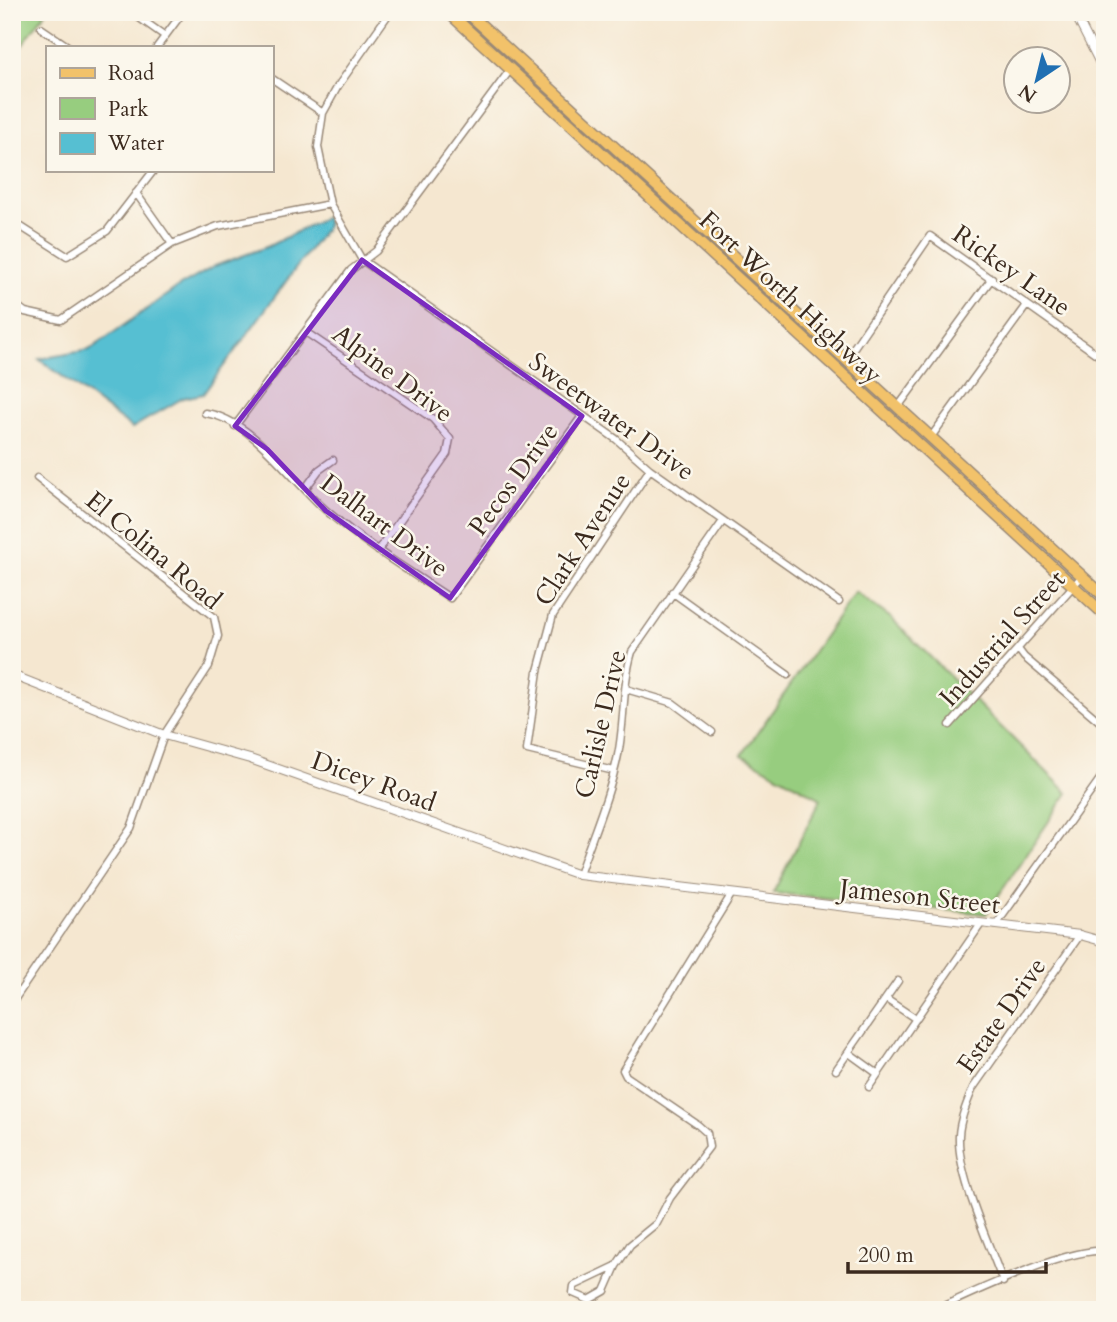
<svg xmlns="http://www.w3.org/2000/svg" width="1117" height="1322" viewBox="0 0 1117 1322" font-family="Cardo,serif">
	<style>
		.green { fill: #97cd7f; stroke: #697c4e; stroke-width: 2 }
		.water { fill: #56bfd2; stroke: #487478; stroke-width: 2 }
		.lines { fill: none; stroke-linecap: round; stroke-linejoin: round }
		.minor-casing { stroke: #988877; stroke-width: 9 }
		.tertiary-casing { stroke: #988877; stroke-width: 10 }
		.primary-casing { stroke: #988877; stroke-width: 13 }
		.minor { stroke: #fff; stroke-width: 6 }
		.tertiary { stroke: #fff; stroke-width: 8 }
		.primary { stroke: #f2c26a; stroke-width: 10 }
		.marked { fill: #7b2cbf; fill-opacity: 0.2; stroke: #7b2cbf; stroke-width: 5; stroke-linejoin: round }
		.labels { text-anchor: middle; stroke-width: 5; stroke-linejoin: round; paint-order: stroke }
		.street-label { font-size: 26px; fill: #3b2a1e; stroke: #fbf7ec }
	</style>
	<rect width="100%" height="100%" fill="#fbf7ec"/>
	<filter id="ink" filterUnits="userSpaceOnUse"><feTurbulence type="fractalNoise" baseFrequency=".0143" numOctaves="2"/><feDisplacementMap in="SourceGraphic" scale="14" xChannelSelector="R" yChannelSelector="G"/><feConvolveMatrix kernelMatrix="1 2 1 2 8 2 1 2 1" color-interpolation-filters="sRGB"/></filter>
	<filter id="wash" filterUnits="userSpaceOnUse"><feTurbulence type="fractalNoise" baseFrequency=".00686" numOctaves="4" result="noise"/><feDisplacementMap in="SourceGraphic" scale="28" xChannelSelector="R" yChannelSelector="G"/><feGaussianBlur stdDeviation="1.57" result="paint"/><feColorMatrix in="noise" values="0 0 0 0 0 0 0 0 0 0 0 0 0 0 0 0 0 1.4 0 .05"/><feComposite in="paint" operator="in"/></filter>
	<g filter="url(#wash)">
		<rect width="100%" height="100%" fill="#f5e7d0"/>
		<path class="green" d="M12 12H46L12 59Z
			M855 592 891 618 1068 793 986 914 773 893 821 799 742 755Z"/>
		<path class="water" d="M326 217 327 226 203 394 183 398 132 428 39 359 89 350 175 289 215 266 269 246Z"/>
	</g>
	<g filter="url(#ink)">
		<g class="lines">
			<defs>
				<path id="minor" d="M131 12 165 36
					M390 12 338 86 323 113 318 147 330 204 362 260 616 439 650 469 839 602
					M815 14 818 12
					M41 28 69 47
					M157 47 183 12
					M271 78 323 113
					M136 193 172 244
					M12 221 67 256 107 231 154 170
					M12 302 25 312 61 320 172 244 218 226 330 204
					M307 333 433 419 450 439 447 454 378 551
					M846 359 930 236 1105 360
					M898 407 992 278
					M205 413C253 419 293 483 328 512 366 545 409 571 450 598L582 416
					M235 426 351 270 376 251 510 70
					M931 437 1027 305
					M305 489 319 470 333 460
					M672 592 788 675
					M1018 649 1024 657 1105 726
					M626 689 673 703 712 732
					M950 725 1082 576
					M614 771 527 750 538 671 553 615 650 469
					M579 875C592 836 610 795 618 755 625 721 622 685 632 652L723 521
					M996 925 1105 772
					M886 999 916 1019
					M12 1003 131 828 164 735 209 666 218 636 214 617 37 478
					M849 1053 878 1074
					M836 1070 898 981
					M869 1087 981 924
					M616 1266 574 1286 573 1293 589 1300 605 1291 616 1266 630 1245 657 1223 670 1198 709 1147 707 1133 698 1125 626 1076 623 1070 731 895
					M1003 1282C989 1243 957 1175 959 1135 960 1119 967 1103 973 1088L1080 935
					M935 1310C971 1293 1070 1247 1105 1251"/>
				<path id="tertiary" d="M1074 12 1105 73
					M12 675 164 735 250 759 579 875 1080 935 1105 942"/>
				<path id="primary" d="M448 12 1105 615
					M467 12 1105 597"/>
			</defs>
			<use href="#minor" class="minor-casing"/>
			<use href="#tertiary" class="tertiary-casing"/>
			<use href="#primary" class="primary-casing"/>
			<use href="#minor" class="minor"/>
			<use href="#tertiary" class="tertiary"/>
			<use href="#primary" class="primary"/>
		</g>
	</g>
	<path class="marked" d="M362 260 582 416 450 598 326 511 267 449 235 426Z"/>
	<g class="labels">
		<g class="street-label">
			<text transform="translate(1012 270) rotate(35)" y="9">Rickey Lane</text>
			<text transform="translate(791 297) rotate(43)" y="9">Fort Worth Highway</text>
			<text transform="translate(393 373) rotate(37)" y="9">Alpine Drive</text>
			<text transform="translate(612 416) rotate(36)" y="9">Sweetwater Drive</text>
			<text transform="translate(513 479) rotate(-54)" y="9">Pecos Drive</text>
			<text transform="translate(385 525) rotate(37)" y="9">Dalhart Drive</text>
			<text transform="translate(582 539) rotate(-57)" y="9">Clark Avenue</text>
			<text transform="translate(154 550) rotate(40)" y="9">El Colina Road</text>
			<text transform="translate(1002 638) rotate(-48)" y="9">Industrial Street</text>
			<text transform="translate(600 724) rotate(-77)" y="9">Carlisle Drive</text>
			<text transform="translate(374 781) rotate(20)" y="9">Dicey Road</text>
			<text transform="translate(920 896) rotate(6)" y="9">Jameson Street</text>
			<text transform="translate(1001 1015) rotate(-55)" y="9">Estate Drive</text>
		</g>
	</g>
	<rect width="1117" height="1322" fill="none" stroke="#fbf7ec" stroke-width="42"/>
	<rect x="46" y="46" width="228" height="126" fill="#fbf7ec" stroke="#aea59a" stroke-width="2"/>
	<rect x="60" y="68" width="35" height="10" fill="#f2c26a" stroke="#aea59a" stroke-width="2"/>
	<text x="108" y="80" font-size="21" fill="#3b2a1e">Road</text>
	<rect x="60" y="98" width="35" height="21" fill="#97cd7f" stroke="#aea59a" stroke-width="2"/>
	<text x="108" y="116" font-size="21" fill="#3b2a1e">Park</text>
	<rect x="60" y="133" width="35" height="21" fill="#56bfd2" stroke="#aea59a" stroke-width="2"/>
	<text x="108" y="150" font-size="21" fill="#3b2a1e">Water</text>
	<g transform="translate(1037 80) rotate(215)"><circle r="33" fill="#fbf7ec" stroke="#aea59a" stroke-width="2"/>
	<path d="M0-5L12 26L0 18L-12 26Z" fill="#1f6fb2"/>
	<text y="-10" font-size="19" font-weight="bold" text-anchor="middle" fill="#3b2a1e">N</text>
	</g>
	<path d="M848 1262v10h198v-10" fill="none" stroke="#3b2a1e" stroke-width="3.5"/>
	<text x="858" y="1262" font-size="21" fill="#3b2a1e" stroke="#fbf7ec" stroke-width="5" paint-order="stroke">200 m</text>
</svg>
